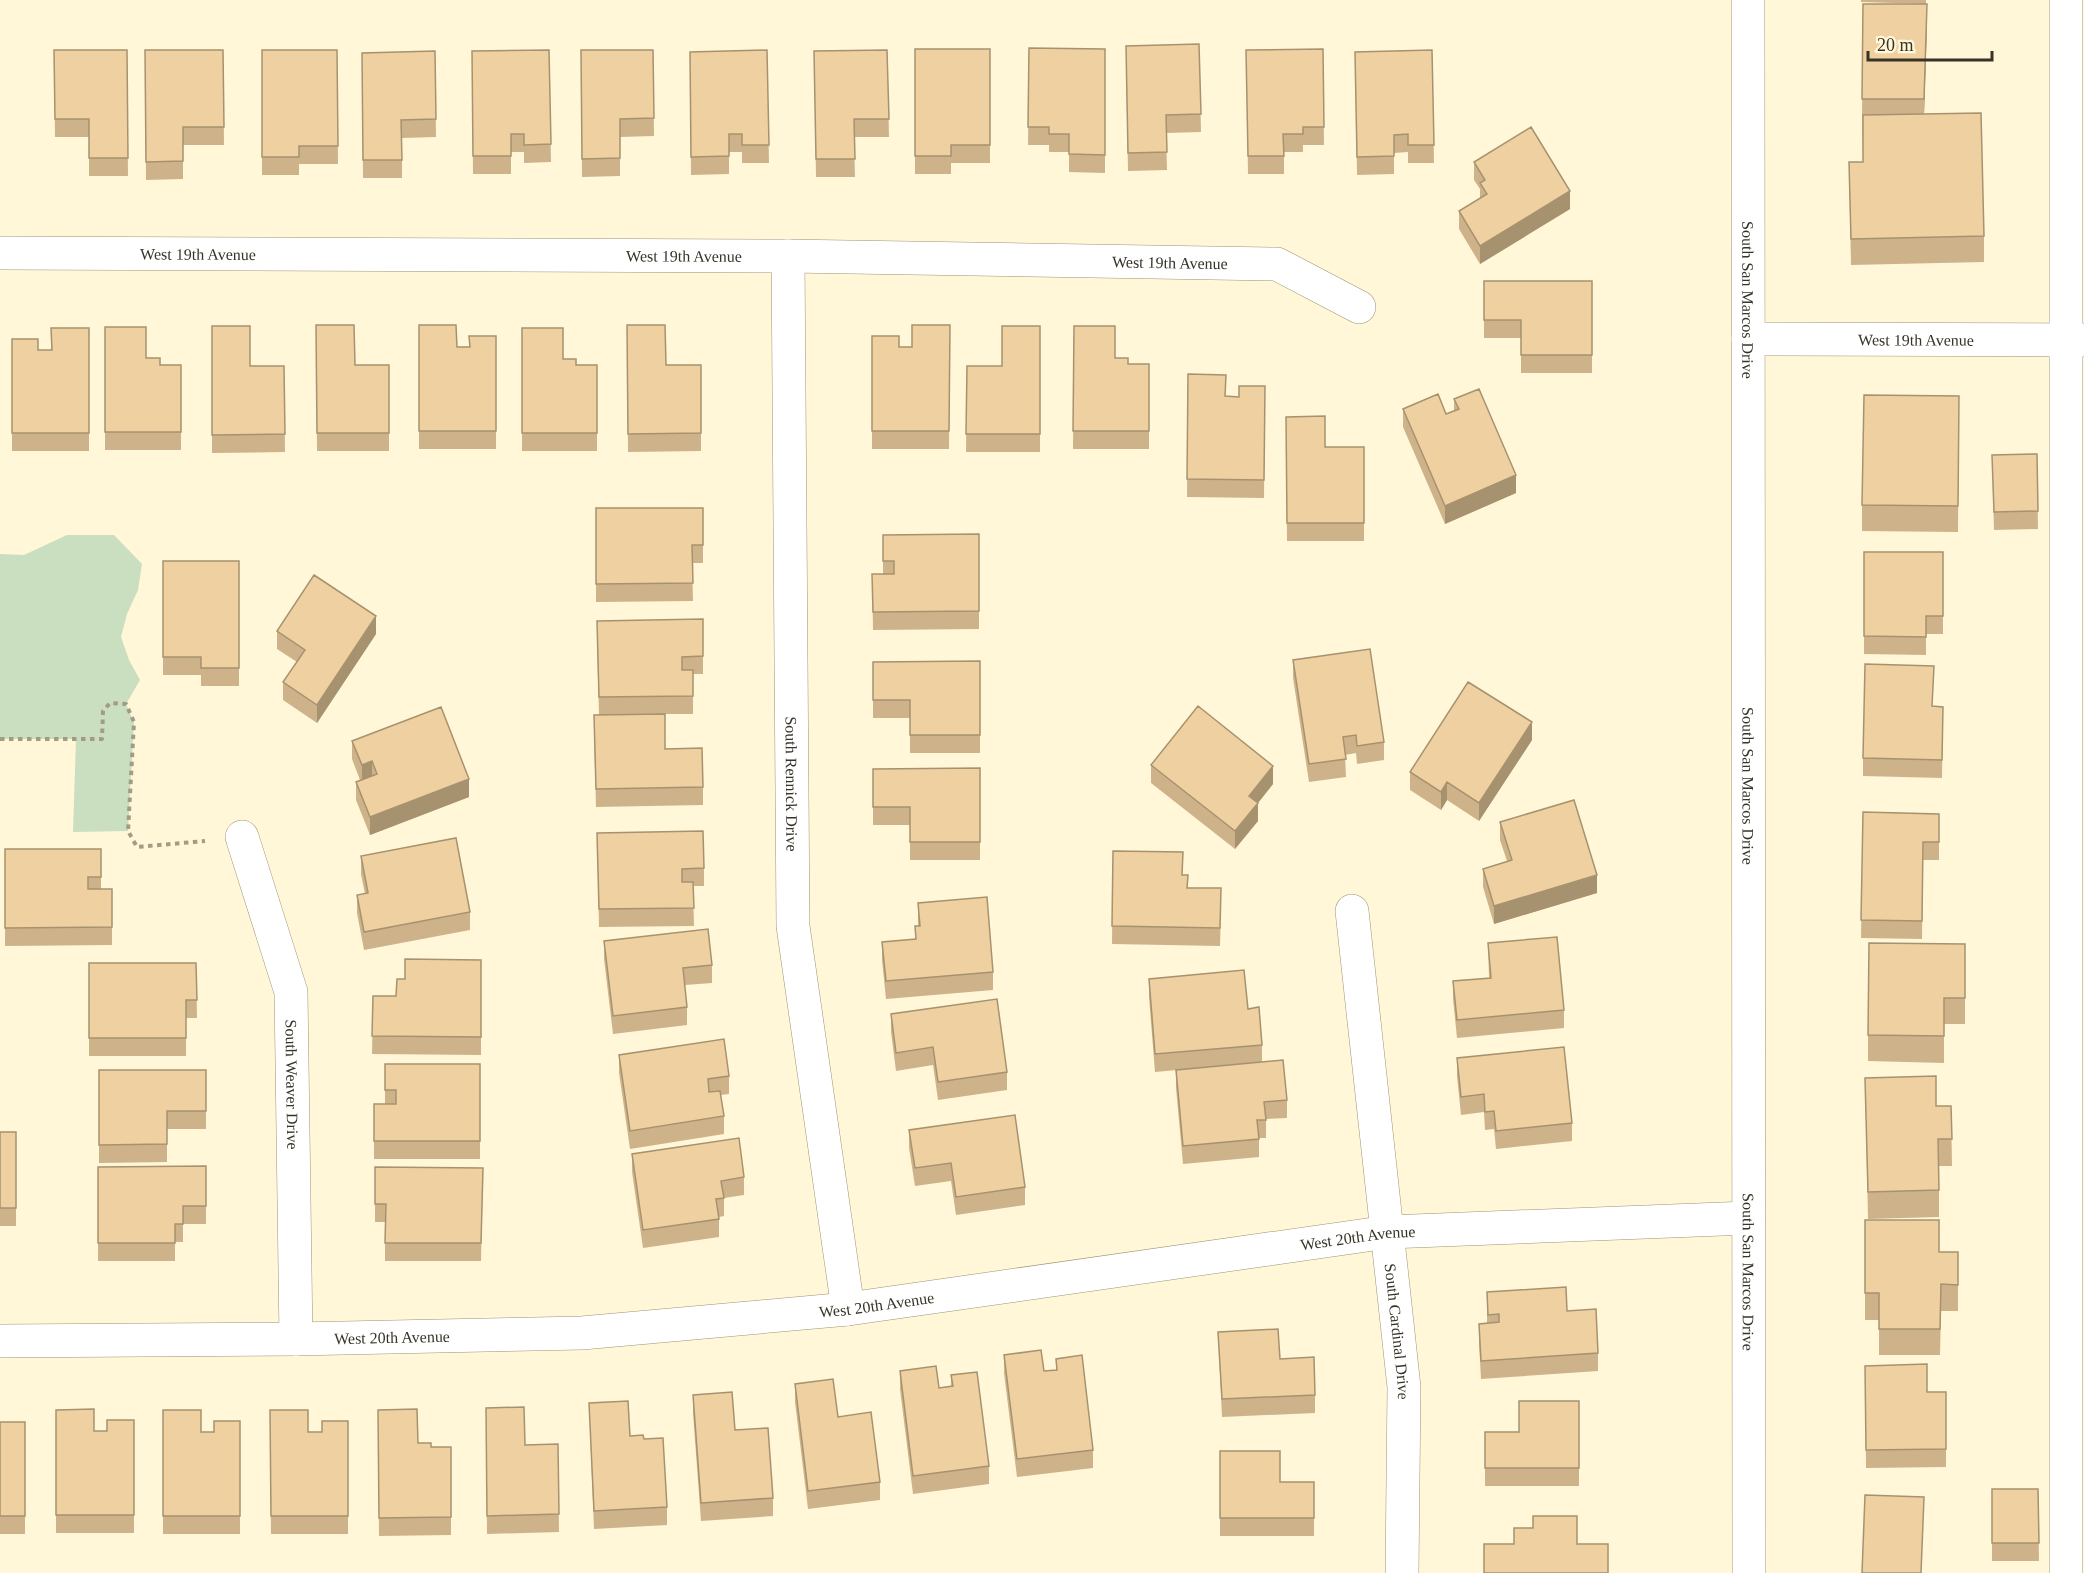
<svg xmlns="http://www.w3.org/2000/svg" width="2084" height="1573" viewBox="0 0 2084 1573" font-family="'Times New Roman',serif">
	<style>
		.green { fill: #cadfc0 }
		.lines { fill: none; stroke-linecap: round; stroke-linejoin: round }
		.minor-casing { stroke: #9b9476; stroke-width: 34 }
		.path { stroke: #a29c85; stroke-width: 4; stroke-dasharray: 4.5 4.5; stroke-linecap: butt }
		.minor { stroke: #fff; stroke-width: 33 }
		.wall { fill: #ceb38a }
		.shaded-wall { fill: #a79270 }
		.building { fill: #efd0a0; stroke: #a79270; stroke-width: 1.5 }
		.labels { text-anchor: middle; stroke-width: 6; stroke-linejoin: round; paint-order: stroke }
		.street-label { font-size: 16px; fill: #373427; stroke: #fff7d7 }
	</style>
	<rect width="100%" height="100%" fill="#fff7d7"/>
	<path class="green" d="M67 535H114L142 564 138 590 127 614 121 637 129 660 140 680 126 704 134 722 128 831 73 832 76 739H0V554L24 555Z"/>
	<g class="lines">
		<defs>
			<g id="minor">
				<path id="s1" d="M1748 0 1749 1573"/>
				<path d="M2066 0V1573"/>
				<path id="s2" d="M0 253 788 256 1277 264 1359 307"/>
				<path id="s3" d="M788 256 793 926 848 1309"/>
				<path id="s4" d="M1748 339 2084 340"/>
				<path id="s5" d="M242 837 291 992 296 1339"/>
				<path id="s6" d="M1352 911 1404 1387 1402 1573"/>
				<path id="s7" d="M0 1341 296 1339 582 1333 848 1309 1388 1232 1748 1218"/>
			</g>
		</defs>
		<use href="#minor" class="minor-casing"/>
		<path class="path" d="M0 739H102L103 711 110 703 126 704 134 722 128 831 137 847 205 841"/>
		<use href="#minor" class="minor"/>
	</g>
	<path class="wall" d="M1861 0H1926V4L1861 2Z
		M1863 4 1927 22 1924 114 1984 236V262L1851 265 1849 162H1863L1862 117Z
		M1199 44 1201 132 1166 133 1167 170 1128 171 1126 64Z
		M1029 48 1105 49V173L1069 172V152H1049V145H1028Z
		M915 49H990V163H951V174H915Z
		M1323 49 1324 145H1303V152H1284V174H1248L1246 50Z
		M54 50H127L128 176H89V137H55Z
		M145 50H223L224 145H183V179L146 180Z
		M262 50H337L338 164H299V175H262Z
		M549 50 551 162 524 163V152H511V174H473L472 51Z
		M581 50H653L654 136 620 137V176L582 177Z
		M767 50 769 163H742V152H729V174L691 175 690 52Z
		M887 50 889 137H854L855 177H816L814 51Z
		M1432 50 1434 163H1408V152L1394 153V174L1357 175 1355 52Z
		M435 51 436 137 402 138V178H363L362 53Z
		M1474 162 1570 209 1480 264 1459 229V211L1480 198V189L1474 180Z
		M1484 281H1592V373H1521V338H1484Z
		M316 325 355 365H389V451H317Z
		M419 325 457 347H469V336H496V449H419Z
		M627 325 666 365H701V451L628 452Z
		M950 325 949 449H872V336L899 347H912Z
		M212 326 250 366H284L285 452 212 453Z
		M1040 326V452H966L967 366H1002Z
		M1074 326 1115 358 1128 364H1149V449H1073Z
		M105 327 146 358 160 365H181V450H105Z
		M51 328H89V451H12V339L38 350H51Z
		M522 328 563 359 576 365H597V451H522Z
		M1188 374 1226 396 1239 397 1265 386 1264 498 1187 497Z
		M1959 396 1958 532 1862 531V505Z
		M1454 399 1516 493 1445 524 1403 427V409L1446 414 1454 411Z
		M1286 417 1325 447H1364V541H1287Z
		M2037 454 2038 529 1994 530 1992 455Z
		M596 508H703V563H692L693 601 596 602Z
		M979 534V629L873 630 872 574H883V535Z
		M1864 552H1943V634H1926V655L1864 654Z
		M163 561H239V686H201V675H163Z
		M703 619V674H693V714H665V749L703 787V805L596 807 594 733 599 715 597 639Z
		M277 631 376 634 317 723 283 700V682L297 662 277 649Z
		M1293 660 1384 742V760L1357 764 1356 753 1345 755 1346 777 1309 782 1293 678Z
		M980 661V753H910V718H873V662Z
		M1943 707 1942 778 1863 776V758Z
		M1532 740 1479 821 1447 800 1441 810 1410 790V772Z
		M352 741 469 797 370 835 356 800V782L360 780 352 759Z
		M1151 765 1273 784 1258 803V821L1235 849 1151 783Z
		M980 768V860H910V825H873V769Z
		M1863 812 1939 814V860H1923L1922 939 1861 938Z
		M1500 822 1597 893 1494 924 1483 887V869L1507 861 1500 840Z
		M597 833 704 868V886H693L694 926 599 927Z
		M5 849H101V889H112V945L5 946Z
		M1113 851 1183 875 1188 888 1221 906 1220 946 1112 944Z
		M361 856 470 912V930L364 950 357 913V895L365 894 361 874Z
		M918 903 993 972V990L886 999 882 960V942L915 939V926H918Z
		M604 941 712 965V983L685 985 687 1007V1025L613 1034 604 959Z
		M1488 943 1564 1010V1028L1457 1038 1453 999V981L1489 978Z
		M1965 944V1024H1944V1063L1868 1061V1035Z
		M481 960V1055L372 1054 373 996H396L405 979Z
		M89 963H196L197 1018H186V1056H89Z
		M1149 979 1248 1009 1262 1045V1062L1287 1100V1118L1266 1119V1138H1259V1157L1183 1164 1176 1088V1070L1198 1068 1155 1072 1149 997Z
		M891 1014 1007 1072V1090L938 1100 933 1065 896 1071 891 1032Z
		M619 1055 729 1076V1094L721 1095 724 1116V1134L630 1149 619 1073Z
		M1457 1058 1572 1123V1141L1496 1149 1494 1129 1485 1130 1484 1112 1461 1115 1457 1076Z
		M385 1064H480V1159H374V1104H385Z
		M99 1070H206V1129H167V1162L99 1163Z
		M1865 1078 1936 1106H1951L1952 1166H1939V1217L1868 1219Z
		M909 1130 1025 1187V1205L956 1215 951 1181 915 1186 909 1148Z
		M0 1132H16V1226H0Z
		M632 1154 744 1177V1195L724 1198V1216L719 1217V1237L643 1248 632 1172Z
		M206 1166V1224H183V1242H175V1261H98V1167Z
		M375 1167 483 1168 481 1261H385V1222H375Z
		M1865 1220 1939 1252H1958V1311H1941L1940 1355H1879V1320H1865Z
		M1487 1292 1567 1311 1598 1353V1371L1481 1379 1479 1342V1324L1487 1323Z
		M1218 1332 1280 1359 1315 1395V1413L1222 1417Z
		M1004 1355 1044 1371 1056 1370V1359L1093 1450V1468L1017 1477 1004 1373Z
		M1865 1366 1927 1392H1946V1467L1866 1468Z
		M900 1371 939 1388 951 1386V1375L989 1466V1484L913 1494 900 1389Z
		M795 1384 838 1417 880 1482V1500L808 1509 795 1402Z
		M693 1395 735 1430 773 1498V1516L701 1521 693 1413Z
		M1579 1401V1486H1485V1432H1519Z
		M589 1403 630 1436 644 1439 667 1507V1525L594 1529Z
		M486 1408 525 1445 558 1444 559 1532 487 1534Z
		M56 1410 94 1431H107L134 1420V1533H56Z
		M163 1410 201 1432H214L240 1421V1534H163Z
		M270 1410 308 1432H322L348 1421V1534H271Z
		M378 1410 418 1443 431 1447H451V1535L379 1536Z
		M0 1422H25V1534H0Z
		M1220 1451 1280 1482H1314V1536H1220Z
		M1992 1489H2038L2039 1561H1992Z"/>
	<path class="shaded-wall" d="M1927 4V22L1924 117V99Z
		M1570 191V209L1480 264V246Z
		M1516 475V493L1445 524V506Z
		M376 616V634L317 723V705Z
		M1532 722V740L1479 821V803Z
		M372 761V779L362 783V765Z
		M1273 766V784L1258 803V821L1235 849V831L1249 796Z
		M469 779V797L370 835V817Z
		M1447 782V800L1441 810V792Z
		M1597 875V893L1494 924V906Z"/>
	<path class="building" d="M1863 4H1927L1924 99H1862Z
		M1199 44 1201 114 1166 115 1167 152 1128 153 1126 46Z
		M1029 48 1105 49V155L1069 154V134H1049V127H1028Z
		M915 49H990V145H951V156H915Z
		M1323 49 1324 127H1303V134H1283L1284 156H1248L1246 50Z
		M54 50H127L128 158H89V119H55Z
		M145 50H223L224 127H183V161L146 162Z
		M262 50H337L338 146H299V157H262Z
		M549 50 551 144 524 145V134H511V156H473L472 51Z
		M581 50H653L654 118 620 119V158L582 159Z
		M767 50 769 145H742V134H729V156L691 157 690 52Z
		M887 50 889 119H854L855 159H816L814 51Z
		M1432 50 1434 145H1408V134L1394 135V156L1357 157 1355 52Z
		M435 51 436 119 401 120 402 160H363L362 53Z
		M1981 113 1984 236 1851 239 1849 162H1863V115Z
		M1531 127 1570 191 1480 246 1459 211 1487 194 1480 183 1485 180 1474 162Z
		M1484 281H1592V355H1521V320H1484Z
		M316 325H354L355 365H389V433H317Z
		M419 325H456L457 347H470L469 336H496V431H419Z
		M627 325H665L666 365H701V433L628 434Z
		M912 325H950L949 431H872V336H899V347H912Z
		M212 326H250V366H284L285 434 212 435Z
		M1002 326H1040V434H966L967 366H1002Z
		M1074 326H1115V358H1128V364H1149V431H1073Z
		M105 327H146V358H160V365H181V432H105Z
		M51 328H89V433H12V339H38V350H52Z
		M522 328H563V359H576V365H597V433H522Z
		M1188 374 1226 375 1225 396 1239 397V386H1265L1264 480 1187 479Z
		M1479 389 1516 475 1445 506 1403 409 1438 394 1446 414 1459 409 1454 399Z
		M1864 395 1959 396 1958 506 1862 505Z
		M1325 416V447H1364V523H1287L1286 417Z
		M2037 454 2038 511 1994 512 1992 455Z
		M596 508H703V545H692L693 583 596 584Z
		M979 534V611L873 612 872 574H894V561H883V535Z
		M1864 552H1943V616H1926V637L1864 636Z
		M163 561H239V668H201V657H163Z
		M314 575 376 616 317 705 283 682 305 650 277 631Z
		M703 619V656L682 657V670H693V696L599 697 597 621Z
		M1370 649 1384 742 1357 746 1356 735 1343 737 1346 759 1309 764 1293 660Z
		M980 661V735H910V700H873V662Z
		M1865 664 1934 666 1932 706 1943 707 1942 760 1863 758Z
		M1468 682 1532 722 1479 803 1447 782 1441 792 1410 772Z
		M1198 706 1273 766 1249 796 1258 803 1235 831 1151 765Z
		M441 707 469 779 370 817 356 782 377 774 372 761 362 765 352 741Z
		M665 714V749L702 748 703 787 596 789 594 715Z
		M980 768V842H910V807H873V769Z
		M1574 800 1597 875 1494 906 1483 869 1512 860 1500 822Z
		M1863 812 1939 814V842H1923L1922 921 1861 920Z
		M703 831 704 868 682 869V882H693L694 908 599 909 597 833Z
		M456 838 470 912 364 932 357 895 368 893 361 856Z
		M5 849H101V877H88V889H112V927L5 928Z
		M1113 851 1183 852 1182 875H1188L1187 888H1221L1220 928 1112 926Z
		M987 897 993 972 886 981 882 942 916 939 915 926H920L918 903Z
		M708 929 712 965 683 968 687 1007 613 1016 604 941Z
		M1557 937 1564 1010 1457 1020 1453 981 1491 978 1488 943Z
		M1869 943 1965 944V998H1944V1036L1868 1035Z
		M405 959 481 960V1037L372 1036 373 996H396L397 979H405Z
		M89 963H196L197 1000H186V1038H89Z
		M1244 970 1248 1009 1259 1007 1262 1045 1155 1054 1149 979Z
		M997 999 1007 1072 938 1082 933 1047 896 1053 891 1014Z
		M724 1039 729 1076 708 1079 709 1092 720 1091 724 1116 630 1131 619 1055Z
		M1564 1047 1572 1123 1496 1131 1494 1111 1485 1112 1484 1094 1461 1097 1457 1058Z
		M1283 1060 1287 1100 1264 1102 1266 1120H1257L1259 1139 1183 1146 1176 1070Z
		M385 1064H480V1141H374V1104H396V1090H385Z
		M99 1070H206V1111H167V1144L99 1145Z
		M1936 1076V1106H1951L1952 1139H1938L1939 1190 1868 1192 1865 1078Z
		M1015 1115 1025 1187 956 1197 951 1163 915 1168 909 1130Z
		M0 1132H16V1208H0Z
		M739 1138 744 1177 721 1181 724 1198 716 1199 719 1219 643 1230 632 1154Z
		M206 1166V1206H183V1224H175V1243H98V1167Z
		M375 1167 483 1168 481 1243H385L386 1204H375Z
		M1865 1220H1939V1252H1958V1285L1941 1284 1940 1329H1879V1293H1865Z
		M1566 1287 1567 1311 1596 1309 1598 1353 1481 1361 1479 1324 1499 1322V1314L1488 1315 1487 1292Z
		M1278 1329 1280 1359 1314 1357 1315 1395 1222 1399 1218 1332Z
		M1041 1350 1044 1371 1057 1370 1056 1359 1082 1355 1093 1450 1017 1459 1004 1355Z
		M1927 1364V1392H1946V1449L1866 1450 1865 1366Z
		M936 1366 939 1388 953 1386 951 1375 977 1372 989 1466 913 1476 900 1371Z
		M833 1379 838 1417 871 1412 880 1482 808 1491 795 1384Z
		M732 1392 735 1430 768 1428 773 1498 701 1503 693 1395Z
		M628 1401 630 1436 643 1435 644 1439 663 1438 667 1507 594 1511 589 1403Z
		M1519 1401H1579V1468H1485V1432H1519Z
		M524 1407 525 1445 558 1444 559 1514 487 1516 486 1408Z
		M94 1409V1431H107V1420H134V1515H56V1410Z
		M417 1409 418 1443H431V1447H451V1517L379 1518 378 1410Z
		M163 1410H201V1432H214V1421H240V1516H163Z
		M270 1410H308V1432H322V1421H348V1516H271Z
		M0 1422H25V1516H0Z
		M1220 1451H1280V1482H1314V1518H1220Z
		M1992 1489H2038L2039 1543H1992Z
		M1865 1495 1924 1497 1921 1573H1862Z
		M1533 1516H1577V1544H1608V1573H1484V1544H1514V1528H1533Z"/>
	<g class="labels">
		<g class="street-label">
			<text dy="6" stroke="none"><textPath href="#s2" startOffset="198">West 19th Avenue</textPath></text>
			<text dy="6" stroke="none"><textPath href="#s2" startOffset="684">West 19th Avenue</textPath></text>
			<text dy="6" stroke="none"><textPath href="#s2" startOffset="1170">West 19th Avenue</textPath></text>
			<text dy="6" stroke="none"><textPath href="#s1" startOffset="300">South San Marcos Drive</textPath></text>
			<text dy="6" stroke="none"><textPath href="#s4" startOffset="168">West 19th Avenue</textPath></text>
			<text dy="6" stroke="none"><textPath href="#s3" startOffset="528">South Rennick Drive</textPath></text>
			<text dy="6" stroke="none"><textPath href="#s1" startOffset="786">South San Marcos Drive</textPath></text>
			<text dy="6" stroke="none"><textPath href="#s5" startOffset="255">South Weaver Drive</textPath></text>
			<text dy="6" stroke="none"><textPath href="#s7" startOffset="1364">West 20th Avenue</textPath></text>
			<text dy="6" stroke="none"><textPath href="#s1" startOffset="1272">South San Marcos Drive</textPath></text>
			<text dy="6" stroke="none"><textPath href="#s7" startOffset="878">West 20th Avenue</textPath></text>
			<text dy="6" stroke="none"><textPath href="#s6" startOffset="423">South Cardinal Drive</textPath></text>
			<text dy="6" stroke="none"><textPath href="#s7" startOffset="392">West 20th Avenue</textPath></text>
		</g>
	</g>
	<path d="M1868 51v9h124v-9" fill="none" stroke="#373427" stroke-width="3"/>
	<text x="1877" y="51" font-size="18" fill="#373427" stroke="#fff7d7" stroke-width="4.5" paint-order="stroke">20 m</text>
</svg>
